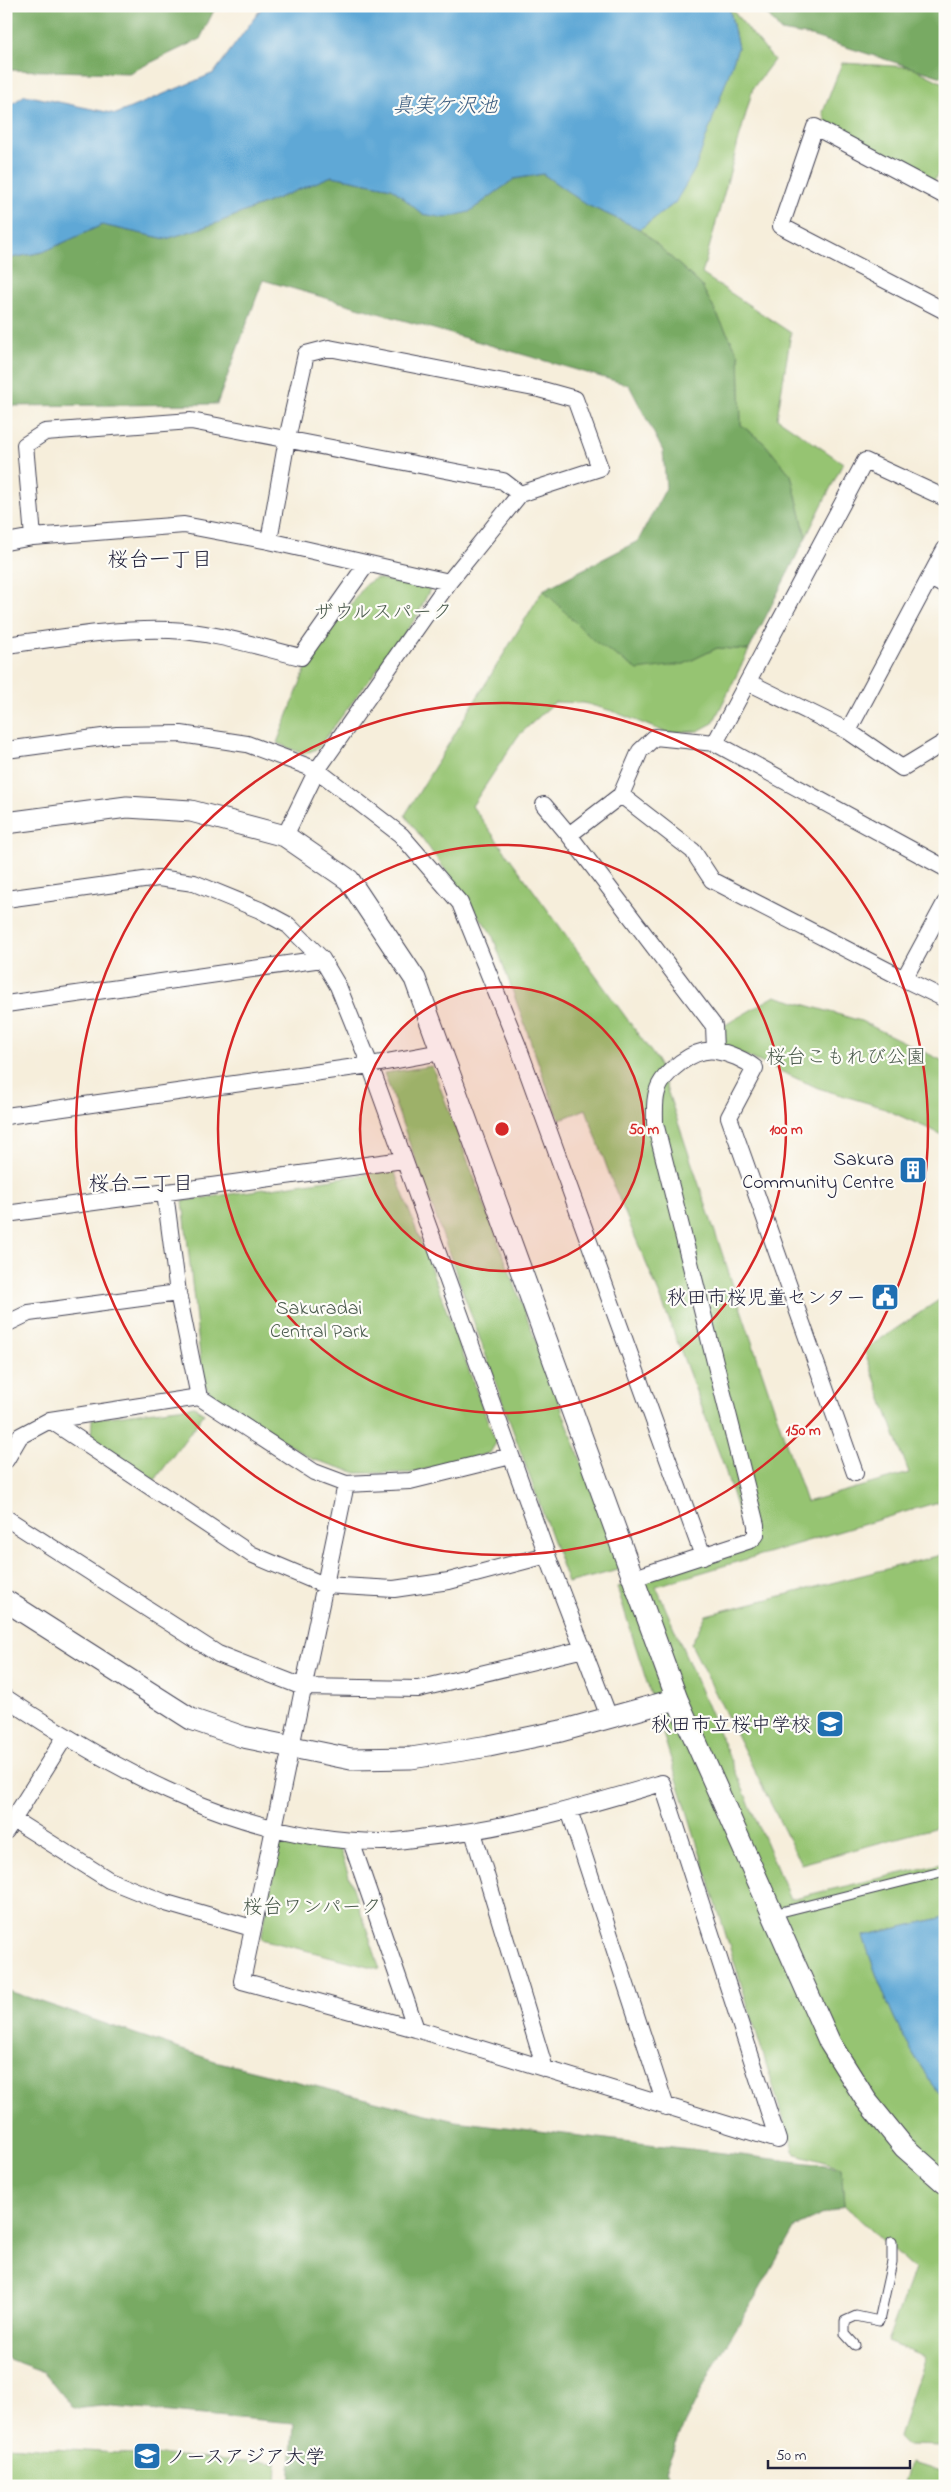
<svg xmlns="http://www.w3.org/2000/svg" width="951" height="2492" viewBox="0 0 951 2492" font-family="'Indie Flower','Klee One',sans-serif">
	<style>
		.green { fill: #96c472; stroke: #5c7356 }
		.forest { fill: #78aa64; stroke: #4d6650 }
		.water { fill: #5ea8d6; stroke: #406588 }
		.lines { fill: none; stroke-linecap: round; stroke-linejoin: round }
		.service-casing { stroke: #424153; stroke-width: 11 }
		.minor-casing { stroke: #424153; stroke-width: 18 }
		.tertiary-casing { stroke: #424153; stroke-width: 23 }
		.service { stroke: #fff; stroke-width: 9 }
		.minor { stroke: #fff; stroke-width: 16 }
		.tertiary { stroke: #fff; stroke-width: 21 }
		.ring { fill: none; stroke: #d62828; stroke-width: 2.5 }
		.labels { text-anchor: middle; stroke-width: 4.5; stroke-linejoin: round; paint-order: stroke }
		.park-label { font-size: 20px; fill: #4b5b4e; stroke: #fdfcf7 }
		.poi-label { font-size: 20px; fill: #22223b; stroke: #fdfcf7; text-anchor: end }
		.water-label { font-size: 21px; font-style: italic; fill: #3d5e81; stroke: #fdfcf7 }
		.neighbourhood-label { font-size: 21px; fill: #22223b; stroke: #fdfcf7 }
		.centre { fill: #d62828; stroke: #fdfcf7; stroke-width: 2.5 }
		.ring-label { font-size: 15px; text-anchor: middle; font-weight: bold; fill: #d62828; stroke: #fdfcf7; stroke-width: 4.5; stroke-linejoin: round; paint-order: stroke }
	</style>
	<rect width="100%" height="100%" fill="#fdfcf7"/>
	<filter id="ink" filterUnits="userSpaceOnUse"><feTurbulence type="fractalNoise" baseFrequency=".02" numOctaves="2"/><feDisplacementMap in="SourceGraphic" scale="10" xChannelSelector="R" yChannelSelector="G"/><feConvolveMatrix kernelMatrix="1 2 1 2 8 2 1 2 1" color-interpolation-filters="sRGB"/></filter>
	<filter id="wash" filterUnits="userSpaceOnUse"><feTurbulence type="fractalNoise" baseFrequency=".0096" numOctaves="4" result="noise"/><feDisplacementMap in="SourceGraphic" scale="20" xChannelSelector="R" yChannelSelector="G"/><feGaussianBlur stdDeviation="1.12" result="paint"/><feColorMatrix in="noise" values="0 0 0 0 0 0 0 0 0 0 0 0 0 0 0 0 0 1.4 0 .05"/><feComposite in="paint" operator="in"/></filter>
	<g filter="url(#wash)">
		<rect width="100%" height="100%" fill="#f6eedb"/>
		<path class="green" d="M729 6 774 60 753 88 702 274 791 333 777 418 843 463 806 537 791 475 764 443 741 425 739 355 701 285 640 229 675 203 738 48Z
			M842 63 911 67 945 84V163L933 182 827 124 823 112Z
			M376 578 430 589 416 618 317 749 303 754 277 743 308 663 366 584Z
			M543 590 594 641 684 664 717 648 749 650 713 723 698 731 667 733 612 711 584 703 555 702 518 736 472 806 657 1060 806 1502 909 1473 864 1350 945 1296V1500L656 1586 790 1899 945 1863V1917L863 1936C878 1982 894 2024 920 2065 928 2077 935 2089 945 2099V2445L942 2446 908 2445 899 2436 925 2357 887 2342 914 2269 844 2205 841 2167 794 2153 617 1587 748 1548 724 1466 660 1296 614 1187 586 1109 559 1120 492 934 405 815Z
			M775 996 861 1021 945 1062V1136L878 1106 818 1088 724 1046 725 1025Z
			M432 1066 622 1569 568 1583 384 1073Z
			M394 1170 496 1443 490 1453 411 1473H357L312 1459 214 1397 203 1383 183 1201Z
			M194 1406 204 1414 155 1480 91 1437 92 1419Z
			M945 1554V1825L801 1864 691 1644 706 1615Z
			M289 1839 339 1846 380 1969 261 1939 279 1846Z
			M6 2446 277 2463 276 2486H6Z
			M910 2463 945 2472V2486H903Z"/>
		<path class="forest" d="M6 6H216L200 39 129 73 6 70Z
			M760 6H945V78L811 36 781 31Z
			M543 174 587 205 640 229 701 285 739 355 741 425 764 443 791 475 806 537 749 650 717 648 684 664 638 670 594 641 543 590 638 541 666 488 663 451 629 385 263 280 217 404 6 406V259L43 252 102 225 166 239 217 223 332 176 392 188 422 214 469 212 514 179Z
			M6 1990 215 2061 455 2121 841 2167 844 2205 795 2227 756 2296 714 2365 683 2427 665 2471 673 2486H290L294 2423 102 2406 74 2409 44 2372 6 2358Z"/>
		<path class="water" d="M263 6H729L738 48 695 169 675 203 640 229 587 205 543 174 514 179 469 212 445 218 422 214 392 188 332 176 217 223 166 239 102 225 43 252 6 259V108L25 95 116 114 214 73Z
			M945 1917V2099C935 2089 928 2077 920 2065 894 2024 878 1982 863 1936Z"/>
	</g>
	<g filter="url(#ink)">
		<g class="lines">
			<defs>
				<path id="service" d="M773 1914 945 1871
					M855 2345 845 2334V2321L856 2316 879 2321 892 2262V2242"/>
				<path id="minor" d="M945 196 815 127 781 226 945 311
					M33 537 25 445 45 432 191 421 503 481 520 494 449 582 317 770 285 836
					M269 541 287 439 306 354 329 348 539 389 575 399 600 468 520 494
					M6 542 33 537 184 525 269 541 449 582
					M930 578 945 586
					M6 645C60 638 115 628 170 630 214 632 259 647 301 657L366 565
					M748 682 848 731 902 768 945 742
					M848 731 945 549
					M715 743 865 461 945 498
					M6 750 117 735 181 734 247 744 317 770 401 835 460 903 518 1046 703 1556
					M544 805 569 835 714 1026 715 1050
					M569 835 621 795
					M945 868 715 743 655 737 640 751 621 795 693 851 712 880 904 979 945 903
					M6 899 158 878 194 883 260 910 288 925 322 959 338 986 370 1065 547 1555 609 1717
					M904 979 945 999
					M6 1004 322 959
					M6 1116 370 1065 441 1052
					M6 1214 403 1160
					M6 1324 29 1313 178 1293
					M50 1420 251 1554 324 1585 394 1589 449 1581 547 1555
					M6 1460 20 1436 50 1420 199 1397
					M346 1484 410 1481 511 1456
					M6 1518 218 1654 303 1687 418 1689 584 1649
					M634 1578 751 1540 756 1535V1525L655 1123C655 1113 654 1102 657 1092 662 1072 695 1047 716 1051 729 1053 745 1060 755 1068L729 1117 855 1473
					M6 1698C119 1773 242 1841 381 1842 396 1842 412 1839 427 1837 507 1829 584 1806 662 1783L778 2140 416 2029 242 1981 346 1484 314 1472 199 1397 178 1293 165 1193
					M569 1810 666 2107
					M14 1820 109 1880 166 1903 252 1928
					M6 1831 65 1737
					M473 1832 545 2069
					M351 1841 416 2029"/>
				<path id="tertiary" d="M6 823 127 807 191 811 285 836 349 880 415 979 677 1699 830 2043 866 2100 904 2147 945 2183
					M6 1601 191 1719 243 1737 351 1759 411 1758 489 1746 561 1731 677 1699"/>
			</defs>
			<use href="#service" class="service-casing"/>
			<use href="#minor" class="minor-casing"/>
			<use href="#tertiary" class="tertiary-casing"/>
			<use href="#service" class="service"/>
			<use href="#minor" class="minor"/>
			<use href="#tertiary" class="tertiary"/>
		</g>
	</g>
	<circle cx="502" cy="1129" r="142" fill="#d62828" fill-opacity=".12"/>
	<g class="ring">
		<circle cx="502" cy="1129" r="142"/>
		<circle cx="502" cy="1129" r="284"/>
		<circle cx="502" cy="1129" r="426"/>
	</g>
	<defs>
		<symbol id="building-square" viewBox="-11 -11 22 22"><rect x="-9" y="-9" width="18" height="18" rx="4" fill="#1f6fb2" stroke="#fdfcf7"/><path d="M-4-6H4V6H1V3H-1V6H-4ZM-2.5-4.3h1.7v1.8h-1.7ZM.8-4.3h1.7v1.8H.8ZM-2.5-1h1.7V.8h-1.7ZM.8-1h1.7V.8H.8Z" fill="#fff"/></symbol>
		<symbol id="civic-square" viewBox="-11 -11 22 22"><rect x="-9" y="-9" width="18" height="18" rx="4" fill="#1f6fb2" stroke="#fdfcf7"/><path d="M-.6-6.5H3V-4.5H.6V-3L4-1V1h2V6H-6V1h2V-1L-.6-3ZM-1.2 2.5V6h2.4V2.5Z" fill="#fff"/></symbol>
		<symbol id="school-square" viewBox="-11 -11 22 22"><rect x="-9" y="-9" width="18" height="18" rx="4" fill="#1f6fb2" stroke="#fdfcf7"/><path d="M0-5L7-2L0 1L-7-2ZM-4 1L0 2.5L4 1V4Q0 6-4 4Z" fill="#fff"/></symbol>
		<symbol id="university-square" viewBox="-11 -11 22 22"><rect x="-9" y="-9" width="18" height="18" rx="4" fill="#1f6fb2" stroke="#fdfcf7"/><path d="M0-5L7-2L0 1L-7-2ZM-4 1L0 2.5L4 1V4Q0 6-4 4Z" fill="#fff"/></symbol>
	</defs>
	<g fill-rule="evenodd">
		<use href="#building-square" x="897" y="1154" width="32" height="32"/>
		<use href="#civic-square" x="869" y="1281" width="32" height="32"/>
		<use href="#school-square" x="814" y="1708" width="32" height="32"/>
		<use href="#university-square" x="131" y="2440" width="32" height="32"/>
	</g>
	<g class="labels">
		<g class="park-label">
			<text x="383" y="618">ザウルスパーク</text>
			<text x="846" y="1063">桜台こもれび公園</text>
			<text x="319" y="1314">Sakuradai<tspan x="319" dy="23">Central Park</tspan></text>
			<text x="312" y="1913">桜台ワンパーク</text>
		</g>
		<g class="poi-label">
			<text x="894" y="1165">Sakura<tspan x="894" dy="23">Community Centre</tspan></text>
			<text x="866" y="1304">秋田市桜児童センター</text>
			<text x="811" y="1731">秋田市立桜中学校</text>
			<text x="166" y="2463" text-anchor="start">ノースアジア大学</text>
		</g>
		<g class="water-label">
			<text x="445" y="112">真実ケ沢池</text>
		</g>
		<g class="neighbourhood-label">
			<text x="160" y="566">桜台一丁目</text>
			<text x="141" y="1190">桜台二丁目</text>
		</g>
	</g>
	<circle cx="502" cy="1129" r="8" class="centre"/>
	<g class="ring-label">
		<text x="644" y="1134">50 m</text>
		<text x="786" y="1134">100 m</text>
		<text x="803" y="1435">150 m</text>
	</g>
	<rect width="951" height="2492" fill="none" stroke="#fdfcf7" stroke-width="25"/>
	<path d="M768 2460v8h142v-8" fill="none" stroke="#22223b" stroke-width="2.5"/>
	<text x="776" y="2460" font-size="15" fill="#22223b" stroke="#fdfcf7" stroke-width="4" paint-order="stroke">50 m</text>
</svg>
